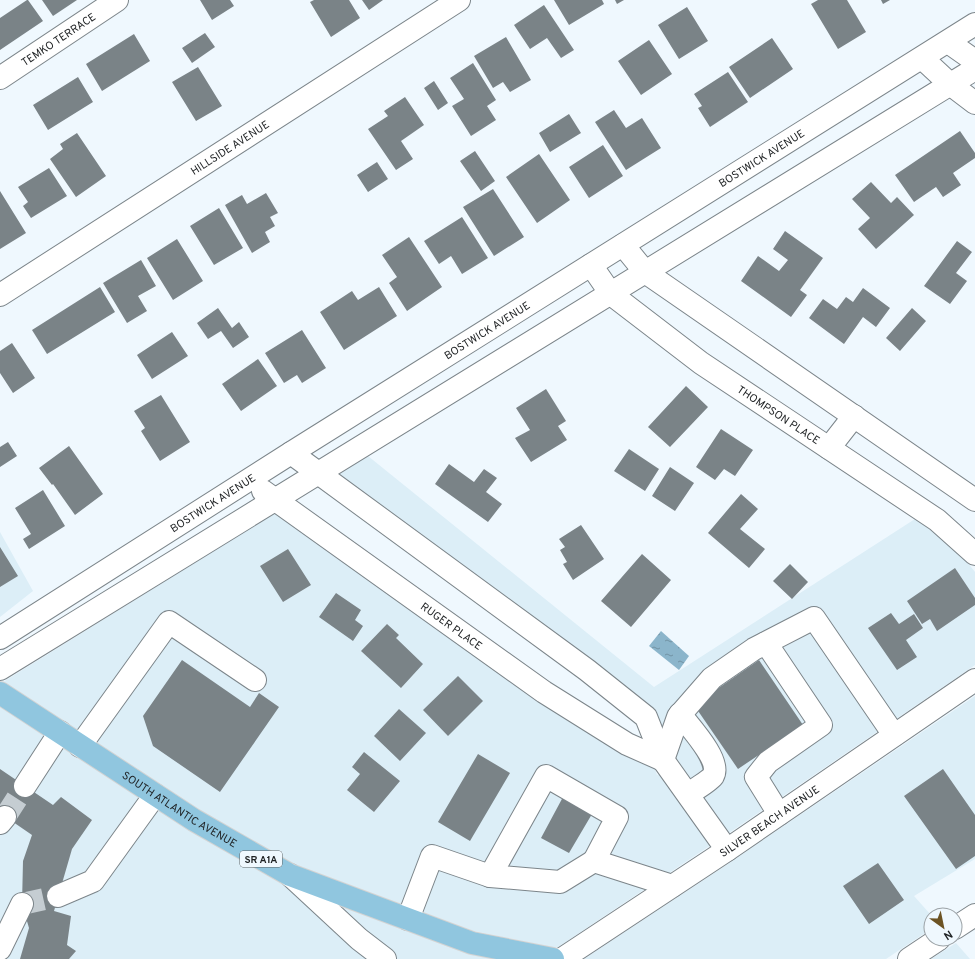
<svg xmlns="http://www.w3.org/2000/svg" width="975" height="959" viewBox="0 0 975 959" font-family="Overpass,sans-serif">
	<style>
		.built { fill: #dceef7 }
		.water { fill: url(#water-ripples) }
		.building { fill: #7a8387 }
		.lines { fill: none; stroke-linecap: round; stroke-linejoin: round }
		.minor-tunnel { stroke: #c5cdd2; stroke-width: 22; stroke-dasharray: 22 11; stroke-linecap: butt }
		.minor-casing { stroke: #7c858a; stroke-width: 24 }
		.major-casing { stroke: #d2d3d3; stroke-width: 24 }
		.minor { stroke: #fff; stroke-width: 22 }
		.major { stroke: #90c6df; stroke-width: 22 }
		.labels { text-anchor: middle; stroke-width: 3.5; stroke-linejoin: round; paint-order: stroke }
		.shield { fill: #eff8fe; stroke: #5d6265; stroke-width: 1 }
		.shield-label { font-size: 10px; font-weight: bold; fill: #1e2123 }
		.street-label { font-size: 11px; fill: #1e2123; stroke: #eff8fe }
	</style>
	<defs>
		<pattern id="water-ripples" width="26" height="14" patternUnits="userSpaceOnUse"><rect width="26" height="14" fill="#8bb5cb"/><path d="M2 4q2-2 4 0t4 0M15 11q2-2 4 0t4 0" fill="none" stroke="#7193a4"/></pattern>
	</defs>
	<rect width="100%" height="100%" fill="#eff8fe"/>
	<path class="built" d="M368 456 654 687 915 519 931 529 968 563 975 572V665L729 833 676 758 677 753 671 751 657 714 652 708 592 660 339 474Z
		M275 513 539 702 622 754 655 769 657 775 660 774 711 845 558 947H552L474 931 294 864 198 810 3 682Z
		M0 532 33 591 0 617Z
		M975 696V859L914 896 931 915V929L886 959H584L725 866Z
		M0 706 189 830 285 886 469 954 492 959H0Z
		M956 943 970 959H931Z"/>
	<path class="water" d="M661 631 689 656 679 670 649 646Z"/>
	<path class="building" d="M27 0H28L43 21 0 50V18Z
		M42 0H77L53 16Z
		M200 0H230L234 6 212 20Z
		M314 0H349L360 18 331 37 310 2Z
		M362 0H383L369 10Z
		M554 0H602L604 4 569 25Z
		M615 0H624L617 4Z
		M818 0H847L866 32 838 49 811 4Z
		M881 0H890L883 4Z
		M544 5 574 50 561 58 547 38 530 49 514 25Z
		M687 7 708 41 679 59 658 25Z
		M205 33 215 47 192 63 182 48Z
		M134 34 150 61 102 91 86 64Z
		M506 37 531 80 510 92 503 82 493 88 474 56Z
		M772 38 793 69 750 98 729 67Z
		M649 40 672 74 641 95 618 61Z
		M473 63 496 100 487 106 496 120 471 136 452 106 464 99 450 78Z
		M198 67 222 106 196 121 172 82Z
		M728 72 748 102 710 127 698 108 702 106 694 94Z
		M78 77 93 102 48 130 33 105Z
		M434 81 448 103 438 110 424 88Z
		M405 97 424 125 401 141 413 159 396 170 368 129 388 116 384 111Z
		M614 110 626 128 642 118 661 148 626 170 595 122Z
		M569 114 581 133 550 152 539 133Z
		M960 131 975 153V158L953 173 961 185 943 197 936 187 914 202 895 175Z
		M77 133 106 176 76 197 50 159 63 149 60 144Z
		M603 145 623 176 589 198 569 167Z
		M475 151 495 181 481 191 460 161Z
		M539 154 570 200 537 223 506 177Z
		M377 162 388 179 368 192 357 175Z
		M49 168 67 196 31 218 23 206 28 202 18 187Z
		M871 182 891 203 897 197 914 215 876 249 858 229 870 218 852 199Z
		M493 189 524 237 494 256 463 207Z
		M0 191 26 233 0 249Z
		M266 193 278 213 270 217 275 226 265 232 270 242 252 253 225 205 242 195 247 204Z
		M219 208 243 248 214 265 190 226Z
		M462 217 488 258 462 274 451 256 439 264 424 241Z
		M785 231 823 258 800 290 807 295 791 317 741 281 758 256 779 271 788 260 773 249Z
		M409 237 442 287 407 311 389 283 397 277 382 255Z
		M177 239 203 281 173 300 147 258Z
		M957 241 972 252 956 273 967 281 950 304 924 286Z
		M141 260 156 286 138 296 147 311 127 323 103 283Z
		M100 287 115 312 47 354 32 330Z
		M379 287 397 316 344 350 320 312 352 291 358 300Z
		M863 288 890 308 876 327 863 317 844 344 809 318 823 299 837 309 846 297 853 302Z
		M218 308 232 328 239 322 249 337 233 348 221 331 208 339 197 323Z
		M912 308 926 321 900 351 886 338Z
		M302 330 326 368 302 383 297 375 284 383 265 353Z
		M172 332 188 356 152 379 137 355Z
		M12 343 35 378 13 393 0 373V351Z
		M258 359 277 386 241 411 222 384Z
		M686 386 708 407 670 447 648 427Z
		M546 389 566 421 558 426 567 440 531 462 515 438 530 430 516 408Z
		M161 395 190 442 160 461 141 431 145 428 134 411Z
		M721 429 753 450 735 476 724 469 715 480 696 467Z
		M8 442 17 456 0 467V447Z
		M69 446 103 494 75 515 53 484 52 485 39 468Z
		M629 449 659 469 645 491 614 471Z
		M449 464 474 482 484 469 497 478 486 492 502 504 488 522 435 484Z
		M670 467 694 483 675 511 652 496Z
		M43 490 65 526 29 549 23 539 31 534 15 508Z
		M741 494 758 509 740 529 765 549 749 568 708 533Z
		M581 525 604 559 573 580 563 564 567 562 560 550 565 547 559 539Z
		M0 547 18 576 0 587Z
		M288 549 311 585 283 602 260 566Z
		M642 554 671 580 631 627 601 601Z
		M790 564 808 582 792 599 773 581Z
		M955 568 975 598V605L937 631 930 619 922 624 907 601Z
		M336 593 361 610 355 620 363 626 353 641 319 617Z
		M891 613 899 624 914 614 923 628 906 640 917 657 897 670 868 628Z
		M387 624 399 635 396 638 423 664 401 688 361 651Z
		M182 660 250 707 259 693 279 707 220 792 153 746 143 716Z
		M759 660 803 725 738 769 694 705Z
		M458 676 483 701 448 736 423 710Z
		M399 709 426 733 400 761 374 736Z
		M364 752 400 781 374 812 347 790 360 774 352 767Z
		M478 754 510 773 470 841 438 822Z
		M0 769 53 805 61 797 92 820 72 849 54 911 71 916 67 945 76 951 69 959H20L29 928 22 904 23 861 32 835 0 813Z
		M943 769 975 815V856L956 869 904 796Z
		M563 797 592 814 569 853 541 838Z
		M878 863 904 900 869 924 843 886Z"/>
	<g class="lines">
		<path class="minor-tunnel" d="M5 817 25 786
			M22 904 58 896"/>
		<defs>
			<g id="minor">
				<path d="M948 42 975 61"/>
				<path d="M922 58 950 84 975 103"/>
				<path id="s1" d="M0 78 117 0"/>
				<path d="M623 245 645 272 975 500"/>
				<path id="s2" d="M591 265 611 294 701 363 937 520 975 554"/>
				<path id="s3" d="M0 295 459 0"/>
				<path d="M829 448 854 416"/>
				<path d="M291 453 587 670 646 717 663 760 727 850"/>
				<path id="s4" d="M263 491 544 692 627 744 663 760"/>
				<path id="s5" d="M0 638 291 453 975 24"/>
				<path d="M766 643 821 725 768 762 756 777 779 814"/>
				<path d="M0 669C324 467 651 270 975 69"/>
				<path d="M680 714C689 726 722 761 713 776 710 780 693 791 688 794"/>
				<path d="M80 746 169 622 255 680"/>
				<path d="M663 760 678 717 712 678 754 649 814 618 894 735"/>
				<path d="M25 786 60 732"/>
				<path d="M0 823 5 817"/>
				<path d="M290 875 359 939 385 959"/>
				<path d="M490 876 546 776 617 817 594 861 672 886"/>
				<path d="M58 896 93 881 155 795"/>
				<path d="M408 919 432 856 490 876 560 882 594 861"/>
				<path d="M955 928 975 915"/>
				<path d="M0 949 22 904"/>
				<path id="s6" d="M562 959 727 850 975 680"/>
				<path d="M909 959 939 939"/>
			</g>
			<g id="major">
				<path id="s7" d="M0 693 194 820 290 875 472 943 553 959"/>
			</g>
		</defs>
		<use href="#minor" class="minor-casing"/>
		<use href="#major" class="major-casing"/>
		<use href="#minor" class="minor"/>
		<use href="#major" class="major"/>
	</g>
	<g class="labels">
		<rect class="shield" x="240" y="851" width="42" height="16" rx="3"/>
		<g class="shield-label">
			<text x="261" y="863">SR A1A</text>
		</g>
		<g class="street-label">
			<text dy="4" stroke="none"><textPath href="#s1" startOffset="70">TEMKO TERRACE</textPath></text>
			<text dy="4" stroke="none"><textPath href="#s3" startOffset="273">HILLSIDE AVENUE</textPath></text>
			<text dy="4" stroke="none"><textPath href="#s5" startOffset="900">BOSTWICK AVENUE</textPath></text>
			<text dy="4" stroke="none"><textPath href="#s5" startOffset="576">BOSTWICK AVENUE</textPath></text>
			<text dy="4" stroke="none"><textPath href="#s2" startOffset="242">THOMPSON PLACE</textPath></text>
			<text dy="4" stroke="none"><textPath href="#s5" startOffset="252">BOSTWICK AVENUE</textPath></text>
			<text dy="4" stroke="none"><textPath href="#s4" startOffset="232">RUGER PLACE</textPath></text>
			<text dy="4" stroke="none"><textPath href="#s7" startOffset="214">SOUTH ATLANTIC AVENUE</textPath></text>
			<text dy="4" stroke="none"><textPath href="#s6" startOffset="249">SILVER BEACH AVENUE</textPath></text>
		</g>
	</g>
	<g transform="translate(943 927) rotate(147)"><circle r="19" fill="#eff8fe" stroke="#9ba2a6"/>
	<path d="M0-3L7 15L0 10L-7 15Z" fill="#6c5324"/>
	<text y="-6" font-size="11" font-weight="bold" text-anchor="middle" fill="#1e2123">N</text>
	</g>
</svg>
